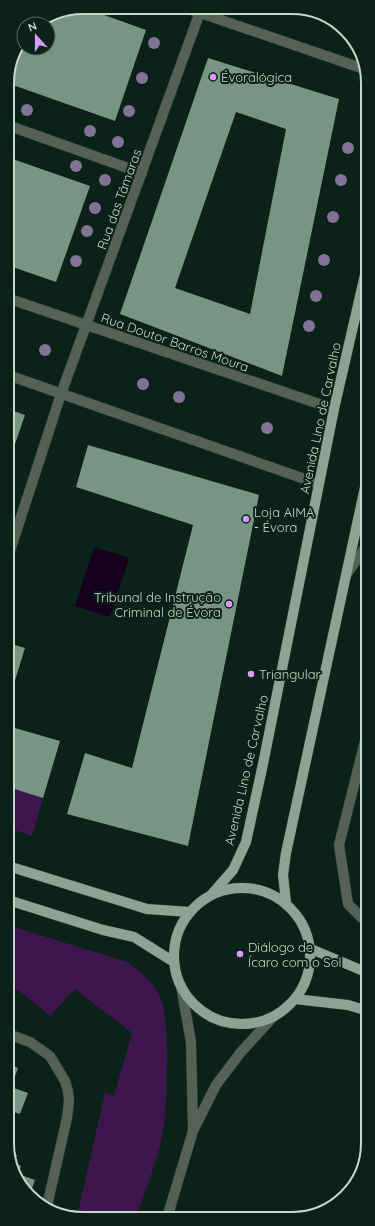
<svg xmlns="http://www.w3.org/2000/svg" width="375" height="1226" viewBox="0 0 375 1226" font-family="Quicksand,sans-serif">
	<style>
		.green { fill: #3c164c }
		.water { fill: #14011e }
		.building { fill: #789484; fill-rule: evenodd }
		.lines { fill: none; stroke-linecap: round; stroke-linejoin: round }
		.minor-casing { stroke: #283f34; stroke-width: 11 }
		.major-casing { stroke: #283f34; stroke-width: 11 }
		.minor { stroke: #556059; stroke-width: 10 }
		.major { stroke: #8ca496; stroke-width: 10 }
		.tree { fill: #827296 }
		.poi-dot { fill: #d89af8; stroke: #0a2217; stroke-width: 1.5 }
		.labels { text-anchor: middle; stroke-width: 4; stroke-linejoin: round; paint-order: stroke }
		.poi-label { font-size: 13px; fill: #c8d7ce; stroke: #0a2217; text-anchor: start }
		.street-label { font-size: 13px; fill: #c8d7ce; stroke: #0a2217 }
		.rim { fill: none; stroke: #c8d7ce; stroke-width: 2 }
	</style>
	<rect width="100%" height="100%" fill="#0a2217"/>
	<path class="green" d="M8 787 43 798 32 836 8 828Z
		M8 925 127 962C140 971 154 982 160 997 167 1014 166 1033 167 1051 167 1075 167 1100 164 1124 160 1156 146 1188 136 1218L77 1217 105 1092 114 1096 132 1033 75 989 50 1016 8 982Z"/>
	<path class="water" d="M94 547 129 558 110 617 75 606Z"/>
	<path class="building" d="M82 7 146 30 115 121 7 83V79L24 41V48H48V24H37L54 13Z
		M208 58 339 99 282 376 120 314ZM236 112 286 129 250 314 175 288Z
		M7 157 90 186 56 282 7 265Z
		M8 409 25 415 8 464Z
		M88 445 259 495 188 846 67 814 85 753 132 768 193 525 76 487Z
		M8 643 25 648 8 703Z
		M8 726 60 741 43 798 8 787Z
		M8 1064 18 1068 11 1087 28 1093 20 1114 8 1110Z
		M8 1152 17 1155 14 1163 21 1166 18 1174 35 1180 29 1197 8 1157Z"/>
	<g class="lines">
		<defs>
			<path id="minor" d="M186 8 367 70
				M7 125 142 173
				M7 298 334 409
				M8 375 319 484
				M8 557 61 394 200 12
				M346 575 367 545
				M367 733 339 845 348 904 362 918 368 920
				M181 986 191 1042 193 1129
				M8 1034 30 1042 50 1056 65 1081 68 1091 69 1101 67 1118 47 1206
				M167 1218 193 1131 216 1085 241 1052 274 1016"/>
			<path id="major" d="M8 866 147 909 190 912
				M174 956a68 68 0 1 1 136 0a68 68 0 1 1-136 0Z
				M211 895 233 870 246 842 263 764 334 409 367 266
				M8 900 103 930 134 937 174 962
				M286 902 283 875 286 853 367 478
				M311 949 368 973
				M295 999 348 1005 368 1011"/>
		</defs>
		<use href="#minor" class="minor-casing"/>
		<use href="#major" class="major-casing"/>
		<use href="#minor" class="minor"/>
		<use href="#major" class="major"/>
	</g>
	<g class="tree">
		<circle cx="154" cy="43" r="6"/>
		<circle cx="142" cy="78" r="6"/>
		<circle cx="27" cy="110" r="6"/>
		<circle cx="129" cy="111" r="6"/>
		<circle cx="90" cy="131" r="6"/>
		<circle cx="118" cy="142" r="6"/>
		<circle cx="348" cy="148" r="6"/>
		<circle cx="76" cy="166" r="6"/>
		<circle cx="105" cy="180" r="6"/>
		<circle cx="341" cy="180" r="6"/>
		<circle cx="95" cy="208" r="6"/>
		<circle cx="333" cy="217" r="6"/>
		<circle cx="87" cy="231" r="6"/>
		<circle cx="324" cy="260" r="6"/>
		<circle cx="76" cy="261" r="6"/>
		<circle cx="316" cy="296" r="6"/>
		<circle cx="309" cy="326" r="6"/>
		<circle cx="45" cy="350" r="6"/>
		<circle cx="143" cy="384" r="6"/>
		<circle cx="179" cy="397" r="6"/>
		<circle cx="267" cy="428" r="6"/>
	</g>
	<g class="poi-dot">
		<circle cx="213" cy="77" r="4"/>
		<circle cx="246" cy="519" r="4"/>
		<circle cx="229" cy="604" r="4"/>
		<circle cx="251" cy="674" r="4"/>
		<circle cx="240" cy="954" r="4"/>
	</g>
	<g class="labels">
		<g class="poi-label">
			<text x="221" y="82">Évoralógica</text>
			<text x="254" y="517">Loja AIMA<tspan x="254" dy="15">- Évora</tspan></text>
			<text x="221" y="602" text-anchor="end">Tribunal de Instrução<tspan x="221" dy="15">Criminal de Évora</tspan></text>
			<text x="259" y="679">Triangular</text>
			<text x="248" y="952">Diálogo de<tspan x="248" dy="15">Ícaro com o Sol</tspan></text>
		</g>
		<g class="street-label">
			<text transform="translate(119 199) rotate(-70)" y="5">Rua das Tâmaras</text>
			<text transform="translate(175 342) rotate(19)" y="5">Rua Doutor Barros Moura</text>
			<text transform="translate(320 418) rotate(-78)" y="5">Avenida Lino de Carvalho</text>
			<text transform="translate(246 770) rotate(-77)" y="5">Avenida Lino de Carvalho</text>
		</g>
	</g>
	<path d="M0 0H375V1226H0ZM83 14H292A69 69 0 0 1 361 83V1143A69 69 0 0 1 292 1212H83A69 69 0 0 1 14 1143V83A69 69 0 0 1 83 14Z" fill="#0a2217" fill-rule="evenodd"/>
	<path class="rim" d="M83 14H292A69 69 0 0 1 361 83V1143A69 69 0 0 1 292 1212H83A69 69 0 0 1 14 1143V83A69 69 0 0 1 83 14Z"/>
	<g transform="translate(36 36) rotate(339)"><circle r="19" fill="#0a2217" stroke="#566a60"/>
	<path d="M0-3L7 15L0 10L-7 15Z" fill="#d89af8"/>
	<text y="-6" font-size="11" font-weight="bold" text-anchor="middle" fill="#c8d7ce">N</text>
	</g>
</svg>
